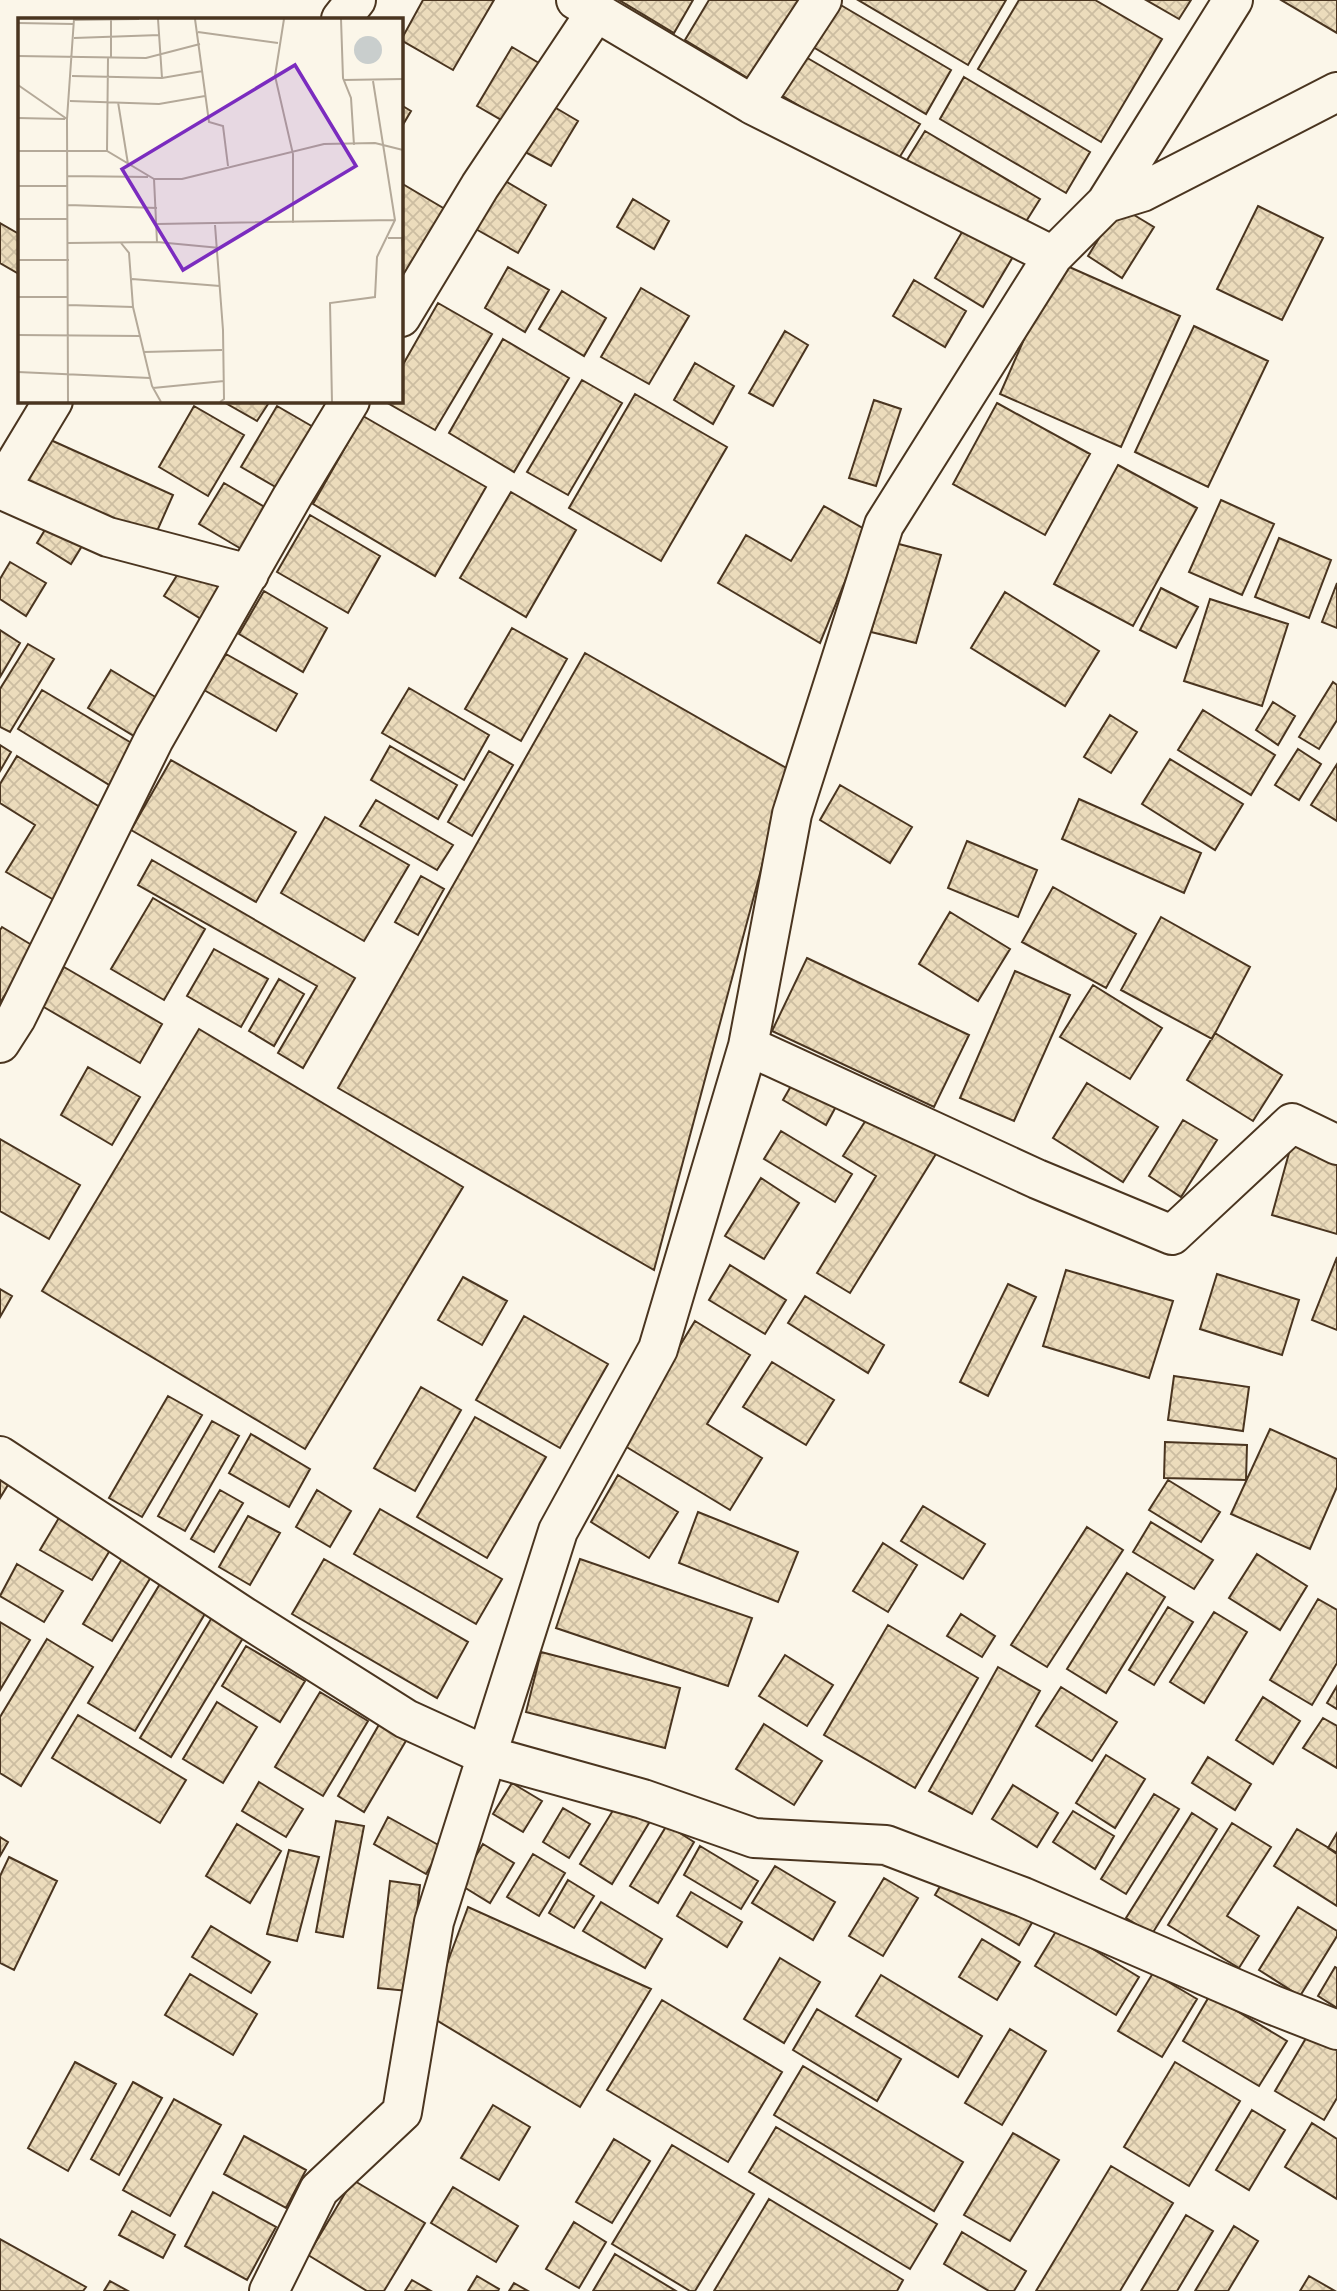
<svg xmlns="http://www.w3.org/2000/svg" width="1337" height="2291" viewBox="0 0 1337 2291" font-family="'Sofia Sans Condensed',sans-serif">
	<style>
		.building { fill: url(#building-cross-hatch); stroke: #4a3520; stroke-width: 2 }
		.lines { fill: none; stroke-linecap: round; stroke-linejoin: round }
		.minor-casing { stroke: #4a3520; stroke-width: 42 }
		.minor { stroke: #fbf6e9; stroke-width: 38 }
		.inset-road { fill: none; stroke: #b4a999; stroke-width: 2 }
		.view { fill: #7b2cbf; fill-opacity: 0.15; stroke: #7b2cbf; stroke-width: 3.5 }
		.inset-edge { fill: none; stroke: #4a3520; stroke-width: 3.5 }
	</style>
	<defs>
		<pattern id="building-cross-hatch" width="8" height="8" patternUnits="userSpaceOnUse" patternTransform="scale(1.75)"><rect width="8" height="8" fill="#ecdcbc"/><path d="M0 0l8 8M0 8l8-8" fill="none" stroke="#ccbda1"/></pattern>
	</defs>
	<rect width="100%" height="100%" fill="#fbf6e9"/>
	<path class="building" d="M423 0H494L453 70 401 40Z
		M619 0H693L674 33Z
		M709 0H805L756 83 685 40Z
		M858 0H1006L968 65Z
		M1019 0H1095L1162 39 1101 142 978 69Z
		M1146 0H1191L1179 19Z
		M1281 0H1337V33Z
		M839 4 951 70 926 114 813 47Z
		M512 47 544 66 510 125 477 106Z
		M804 56 920 124 896 163 781 95Z
		M964 77 1090 152 1066 193 940 119Z
		M544 101 578 121 551 166 516 147Z
		M401 105 411 111 401 128Z
		M925 131 1040 199 1017 236 902 168Z
		M502 179 546 205 518 253 474 228Z
		M401 183 455 215 401 288Z
		M633 199 669 221 654 249 617 227Z
		M1119 206 1154 227 1122 278 1088 256Z
		M1258 206 1323 238 1282 320 1217 289Z
		M0 223 19 234V274L0 263Z
		M965 227 1014 255 983 307 935 278Z
		M1058 262 1180 316 1121 447 1000 394Z
		M508 267 549 290 525 332 485 308Z
		M914 280 966 311 945 347 893 316Z
		M641 288 689 316 649 384 601 357Z
		M562 291 606 318 584 356 539 329Z
		M438 303 492 334 435 430 384 401H401V368Z
		M1194 326 1268 361 1208 487 1135 452Z
		M785 331 808 345 773 406 749 393Z
		M503 339 569 378 514 472 449 433Z
		M695 363 734 386 713 424 674 400Z
		M582 380 622 403 568 495 527 472Z
		M635 394 727 447 661 561 569 508Z
		M874 400 901 409 876 486 849 478Z
		M222 401H270L257 421Z
		M997 403 1090 454 1045 535 953 484Z
		M194 406 244 435 208 496 159 467Z
		M277 406 315 428 279 489 241 467Z
		M363 416 486 487 435 576 313 504Z
		M44 437 173 495 154 538 25 480Z
		M1118 465 1197 508 1133 626 1054 584Z
		M224 483 268 509 243 550 199 524Z
		M511 492 576 530 526 617 460 578Z
		M1221 500 1274 524 1242 595 1189 572Z
		M824 506 866 530 820 643 718 583 746 535 791 561Z
		M310 515 380 556 348 613 277 572Z
		M51 520 85 541 71 564 37 543Z
		M1279 538 1331 560 1309 618 1255 597Z
		M895 543 941 555 916 643 871 632Z
		M188 558 229 584 206 622 164 596Z
		M10 562 46 583 26 616 0 599V579Z
		M1337 583V628L1322 622Z
		M1161 588 1198 607 1176 648 1140 630Z
		M264 591 327 628 303 672 239 634Z
		M1005 592 1099 651 1065 706 971 648Z
		M1210 599 1288 624 1262 706 1184 681Z
		M512 628 567 659 521 741 465 709Z
		M0 630 20 643 0 677Z
		M28 644 54 659 10 732 0 727V689Z
		M585 653 788 769 654 1270 338 1088Z
		M226 654 297 694 276 731 204 690Z
		M111 670 157 698 134 736 88 708Z
		M1333 682 1337 685V720L1319 749 1299 737Z
		M409 688 489 735 464 780 382 733Z
		M42 690 135 745 111 786 18 729Z
		M1273 702 1295 716 1278 745 1256 730Z
		M1203 710 1275 755 1251 795 1178 750Z
		M1110 715 1137 732 1111 773 1084 757Z
		M0 745 11 752 0 771Z
		M390 746 457 785 438 819 371 780Z
		M1298 749 1321 764 1299 800 1275 785Z
		M489 751 513 765 472 836 448 822Z
		M17 756 108 812 54 900 6 872 35 825 0 803V784Z
		M1170 759 1243 804 1215 850 1142 804Z
		M171 760 296 832 256 902 131 830Z
		M1337 764V821L1311 805Z
		M840 785 912 827 890 863 820 820Z
		M1079 799 1201 853 1184 893 1062 839Z
		M376 800 453 845 437 870 360 826Z
		M325 817 409 865 364 941 281 893Z
		M967 841 1037 870 1018 917 948 888Z
		M152 860 355 978 303 1068 278 1053 317 986 138 885Z
		M421 876 444 889 418 935 395 922Z
		M1053 887 1136 934 1106 988 1022 942Z
		M153 898 205 929 164 1000 111 969Z
		M950 912 1010 949 978 1001 919 964Z
		M1161 917 1250 967 1212 1039 1121 990Z
		M2 927 35 947 0 1003V930Z
		M214 949 268 979 241 1027 187 996Z
		M807 958 969 1035 934 1107 772 1031Z
		M64 967 162 1024 140 1063 42 1006Z
		M1015 971 1070 995 1014 1121 960 1098Z
		M279 979 304 994 274 1046 249 1031Z
		M1093 985 1162 1028 1130 1079 1060 1037Z
		M199 1029 463 1187 305 1449 42 1291Z
		M1215 1033 1282 1075 1253 1121 1187 1080Z
		M88 1067 140 1097 112 1145 61 1115Z
		M798 1074 840 1099 826 1125 783 1100Z
		M1087 1083 1158 1127 1123 1182 1053 1138Z
		M873 1109 939 1149 850 1293 817 1273 876 1176 843 1156Z
		M1183 1120 1217 1140 1181 1197 1149 1176Z
		M781 1131 852 1174 835 1202 764 1159Z
		M0 1139 80 1185 49 1239 0 1211Z
		M1292 1142 1337 1155V1234L1272 1215Z
		M761 1178 799 1203 764 1259 725 1236Z
		M1337 1257V1330L1312 1320Z
		M730 1265 786 1300 765 1334 709 1300Z
		M1066 1270 1173 1301 1149 1378 1043 1346Z
		M1217 1274 1299 1300 1282 1355 1200 1329Z
		M463 1277 507 1301 482 1345 438 1320Z
		M1008 1284 1036 1297 988 1396 960 1382Z
		M0 1289 12 1296 0 1317Z
		M805 1296 884 1345 868 1373 788 1323Z
		M524 1316 608 1364 560 1448 476 1400Z
		M695 1321 750 1355 707 1424 762 1458 730 1510 620 1443Z
		M772 1362 834 1400 806 1445 743 1407Z
		M1174 1376 1249 1387 1243 1431 1168 1420Z
		M421 1387 461 1410 415 1491 374 1468Z
		M168 1396 202 1415 142 1517 109 1498Z
		M475 1417 546 1457 487 1558 417 1517Z
		M212 1421 239 1436 185 1531 158 1516Z
		M1270 1429 1337 1459V1487L1310 1549 1231 1514Z
		M251 1434 310 1469 289 1507 229 1473Z
		M1165 1442 1247 1445 1246 1480 1164 1478Z
		M0 1473 11 1480 0 1498Z
		M618 1475 678 1512 649 1558 591 1522Z
		M1168 1480 1220 1512 1201 1542 1149 1510Z
		M220 1490 243 1503 214 1552 191 1539Z
		M317 1490 351 1511 330 1547 296 1527Z
		M923 1506 985 1544 963 1579 901 1541Z
		M380 1509 502 1579 476 1624 354 1554Z
		M63 1511 115 1542 92 1580 40 1550Z
		M698 1512 798 1552 778 1602 679 1563Z
		M248 1516 280 1533 250 1585 219 1567Z
		M1151 1522 1213 1560 1194 1589 1133 1552Z
		M1087 1527 1123 1550 1047 1667 1011 1645Z
		M883 1543 917 1565 888 1612 853 1591Z
		M125 1554 154 1572 112 1641 83 1624Z
		M1257 1554 1307 1586 1280 1630 1229 1598Z
		M324 1559 468 1642 437 1698 292 1614Z
		M580 1559 752 1618 728 1686 556 1628Z
		M17 1564 63 1591 44 1622 0 1596Z
		M1127 1573 1165 1597 1106 1693 1067 1669Z
		M163 1579 209 1607 135 1731 88 1703Z
		M1318 1599 1337 1610V1663L1312 1705 1270 1680Z
		M1168 1607 1193 1622 1154 1685 1129 1670Z
		M1214 1612 1247 1632 1204 1703 1170 1682Z
		M214 1614 246 1633 171 1757 140 1738Z
		M961 1614 995 1636 982 1657 947 1636Z
		M0 1622 30 1640 0 1690Z
		M888 1625 978 1678 915 1788 824 1735Z
		M47 1639 93 1667 21 1786 0 1773V1717Z
		M246 1646 305 1681 280 1722 222 1686Z
		M541 1652 680 1688 665 1748 526 1712Z
		M785 1655 833 1685 807 1726 759 1696Z
		M998 1667 1040 1691 972 1814 929 1791Z
		M1337 1686V1709L1327 1703Z
		M1061 1687 1117 1722 1092 1761 1036 1726Z
		M320 1692 368 1721 323 1796 275 1767Z
		M1263 1697 1300 1721 1273 1764 1236 1740Z
		M217 1702 257 1727 223 1783 183 1759Z
		M78 1715 186 1780 160 1823 52 1758Z
		M1323 1718 1337 1726V1768L1303 1748Z
		M380 1723 407 1739 364 1812 338 1796Z
		M764 1724 822 1761 794 1805 736 1769Z
		M1106 1755 1145 1779 1115 1828 1076 1803Z
		M1208 1757 1251 1784 1235 1810 1192 1783Z
		M259 1782 303 1809 286 1837 242 1811Z
		M512 1783 542 1801 523 1832 493 1814Z
		M1013 1785 1058 1813 1037 1847 992 1819Z
		M1154 1794 1179 1809 1126 1894 1101 1879Z
		M620 1799 652 1818 612 1884 580 1864Z
		M563 1808 590 1824 569 1858 543 1842Z
		M1073 1811 1114 1836 1095 1869 1053 1842Z
		M1192 1813 1217 1829 1152 1934 1126 1918Z
		M388 1817 442 1847 426 1874 374 1844Z
		M336 1821 364 1826 343 1937 316 1932Z
		M1232 1823 1271 1847 1227 1916 1259 1936 1239 1968 1168 1925Z
		M237 1824 281 1851 250 1903 206 1876Z
		M667 1825 694 1842 658 1903 630 1886Z
		M1297 1829 1337 1853V1906L1274 1866Z
		M1337 1833V1854L1328 1848Z
		M0 1837 8 1842 0 1856Z
		M483 1844 514 1863 490 1903 459 1884Z
		M700 1846 758 1881 741 1909 684 1875Z
		M289 1850 319 1857 297 1941 267 1934Z
		M533 1854 565 1873 539 1916 507 1897Z
		M9 1857 57 1881 14 1970 0 1963V1876Z
		M775 1866 835 1902 813 1940 752 1903Z
		M949 1871 1033 1921 1019 1945 935 1895Z
		M884 1878 918 1898 883 1956 849 1936Z
		M568 1880 594 1896 574 1928 549 1913Z
		M390 1881 420 1885 408 1991 378 1988Z
		M691 1892 742 1922 727 1947 677 1916Z
		M601 1902 662 1939 645 1968 583 1931Z
		M468 1907 651 1989 580 2107 428 2015Z
		M1298 1907 1337 1931V1936L1300 1996 1259 1970Z
		M211 1926 270 1962 251 1993 192 1957Z
		M1058 1928 1139 1977 1116 2015 1035 1966Z
		M982 1939 1020 1962 997 2000 959 1977Z
		M780 1958 820 1982 784 2043 744 2019Z
		M1335 1967 1337 1968V2008L1318 1996Z
		M1153 1973 1197 1999 1162 2057 1118 2031Z
		M190 1974 257 2014 233 2055 165 2015Z
		M881 1975 982 2036 958 2077 856 2016Z
		M1210 1995 1287 2041 1259 2086 1183 2041Z
		M662 2000 782 2072 728 2162 607 2090Z
		M817 2009 901 2059 877 2101 793 2050Z
		M1010 2029 1046 2051 1002 2125 965 2103Z
		M1309 2033 1337 2050V2098L1324 2120 1275 2091Z
		M75 2062 116 2084 68 2171 28 2148Z
		M1175 2062 1240 2101 1189 2186 1124 2147Z
		M803 2066 963 2162 934 2211 774 2115Z
		M133 2082 162 2098 119 2175 91 2159Z
		M174 2099 221 2125 170 2216 123 2190Z
		M493 2105 530 2127 499 2180 461 2158Z
		M1252 2110 1285 2130 1249 2190 1216 2170Z
		M1312 2123 1337 2139V2199L1285 2167Z
		M776 2127 937 2224 910 2269 749 2172Z
		M1013 2133 1059 2160 1010 2241 964 2215Z
		M244 2136 306 2170 286 2208 224 2174Z
		M614 2139 650 2161 612 2223 576 2202Z
		M672 2145 754 2194 695 2291H690L612 2244Z
		M1111 2166 1173 2203 1120 2291H1036Z
		M353 2180 425 2223 384 2291H367L308 2255Z
		M453 2187 518 2226 496 2262 431 2223Z
		M213 2192 276 2227 247 2280 185 2246Z
		M769 2199 903 2280 897 2291H714Z
		M132 2211 175 2235 163 2258 119 2235Z
		M1186 2215 1213 2231 1177 2291H1141Z
		M574 2222 606 2242 579 2288 546 2269Z
		M1234 2226 1258 2241 1228 2291H1195Z
		M962 2232 1026 2271 1014 2291H989L944 2264Z
		M0 2239 86 2287 83 2291H0Z
		M615 2254 676 2291H593Z
		M477 2276 499 2289 498 2291H468Z
		M1309 2276 1335 2291H1300Z
		M412 2280 431 2291H405Z
		M110 2281 128 2291H104Z
		M514 2283 528 2291H509Z"/>
	<g class="lines">
		<defs>
			<path id="minor" d="M576 0 753 105 1053 256 1106 203 1142 192 1337 92
				M341 19 356 0
				M753 105 822 0
				M1106 203 1233 0
				M401 317 480 186 596 12
				M0 489 108 537 249 574
				M0 489 53 401
				M0 1043 16 1018 154 739 292 497 350 401
				M748 1046 1037 1179 1172 1235 1292 1123 1337 1145
				M0 1456 243 1616 406 1719 485 1755 643 1799 754 1838 886 1845 1023 1897 1273 2005 1337 2030
				M269 2291 319 2190 402 2112 434 1922 558 1531 658 1349 748 1046 792 814 884 525 1053 256"/>
		</defs>
		<use href="#minor" class="minor-casing"/>
		<use href="#minor" class="minor"/>
	</g>
	<g transform="translate(18 18)">
		<rect width="385" height="385" fill="#fbf6e9"/>
		<path d="M336 32a14 14 0 1 1 28 0a14 14 0 1 1-28 0Z" fill="#c9cecd"/>
		<path class="inset-road" d="M140 1 144 60M177 1 191 104 205 108 210 148M266 1 257 58 275 136V205M323 1 325 60 333 80 336 127M56 2 121 1M0 5 55 6M180 14 260 25M56 20 142 17M0 38 128 40 182 26M93 40V2M54 58 144 60 185 53M325 62 385 61M0 67 49 101M52 83 141 86 187 78M100 84 110 146M0 100 47 101M0 133H89L136 161 139 224M89 133 90 40M49 158 130 159M136 161H164L306 126 357 125 385 132M0 168H49M50 187 139 190M0 201H50M139 206 377 202M197 207 205 312 206 381 202 384M370 220H384L385 231M50 225 139 224 202 230M103 225 111 235 115 289 134 368 143 384M0 242H51M114 261 202 268M0 279H50M50 287 115 289M0 317 122 318M126 334 204 332M0 354 132 360M135 370 206 363M50 384 49 101 56 1M314 384 312 285 357 279 359 239 377 202 355 63"/>
		<path class="view" d="M277 47 338 148 165 252 104 151Z"/>
		<rect width="385" height="385" class="inset-edge"/>
	</g>
</svg>
